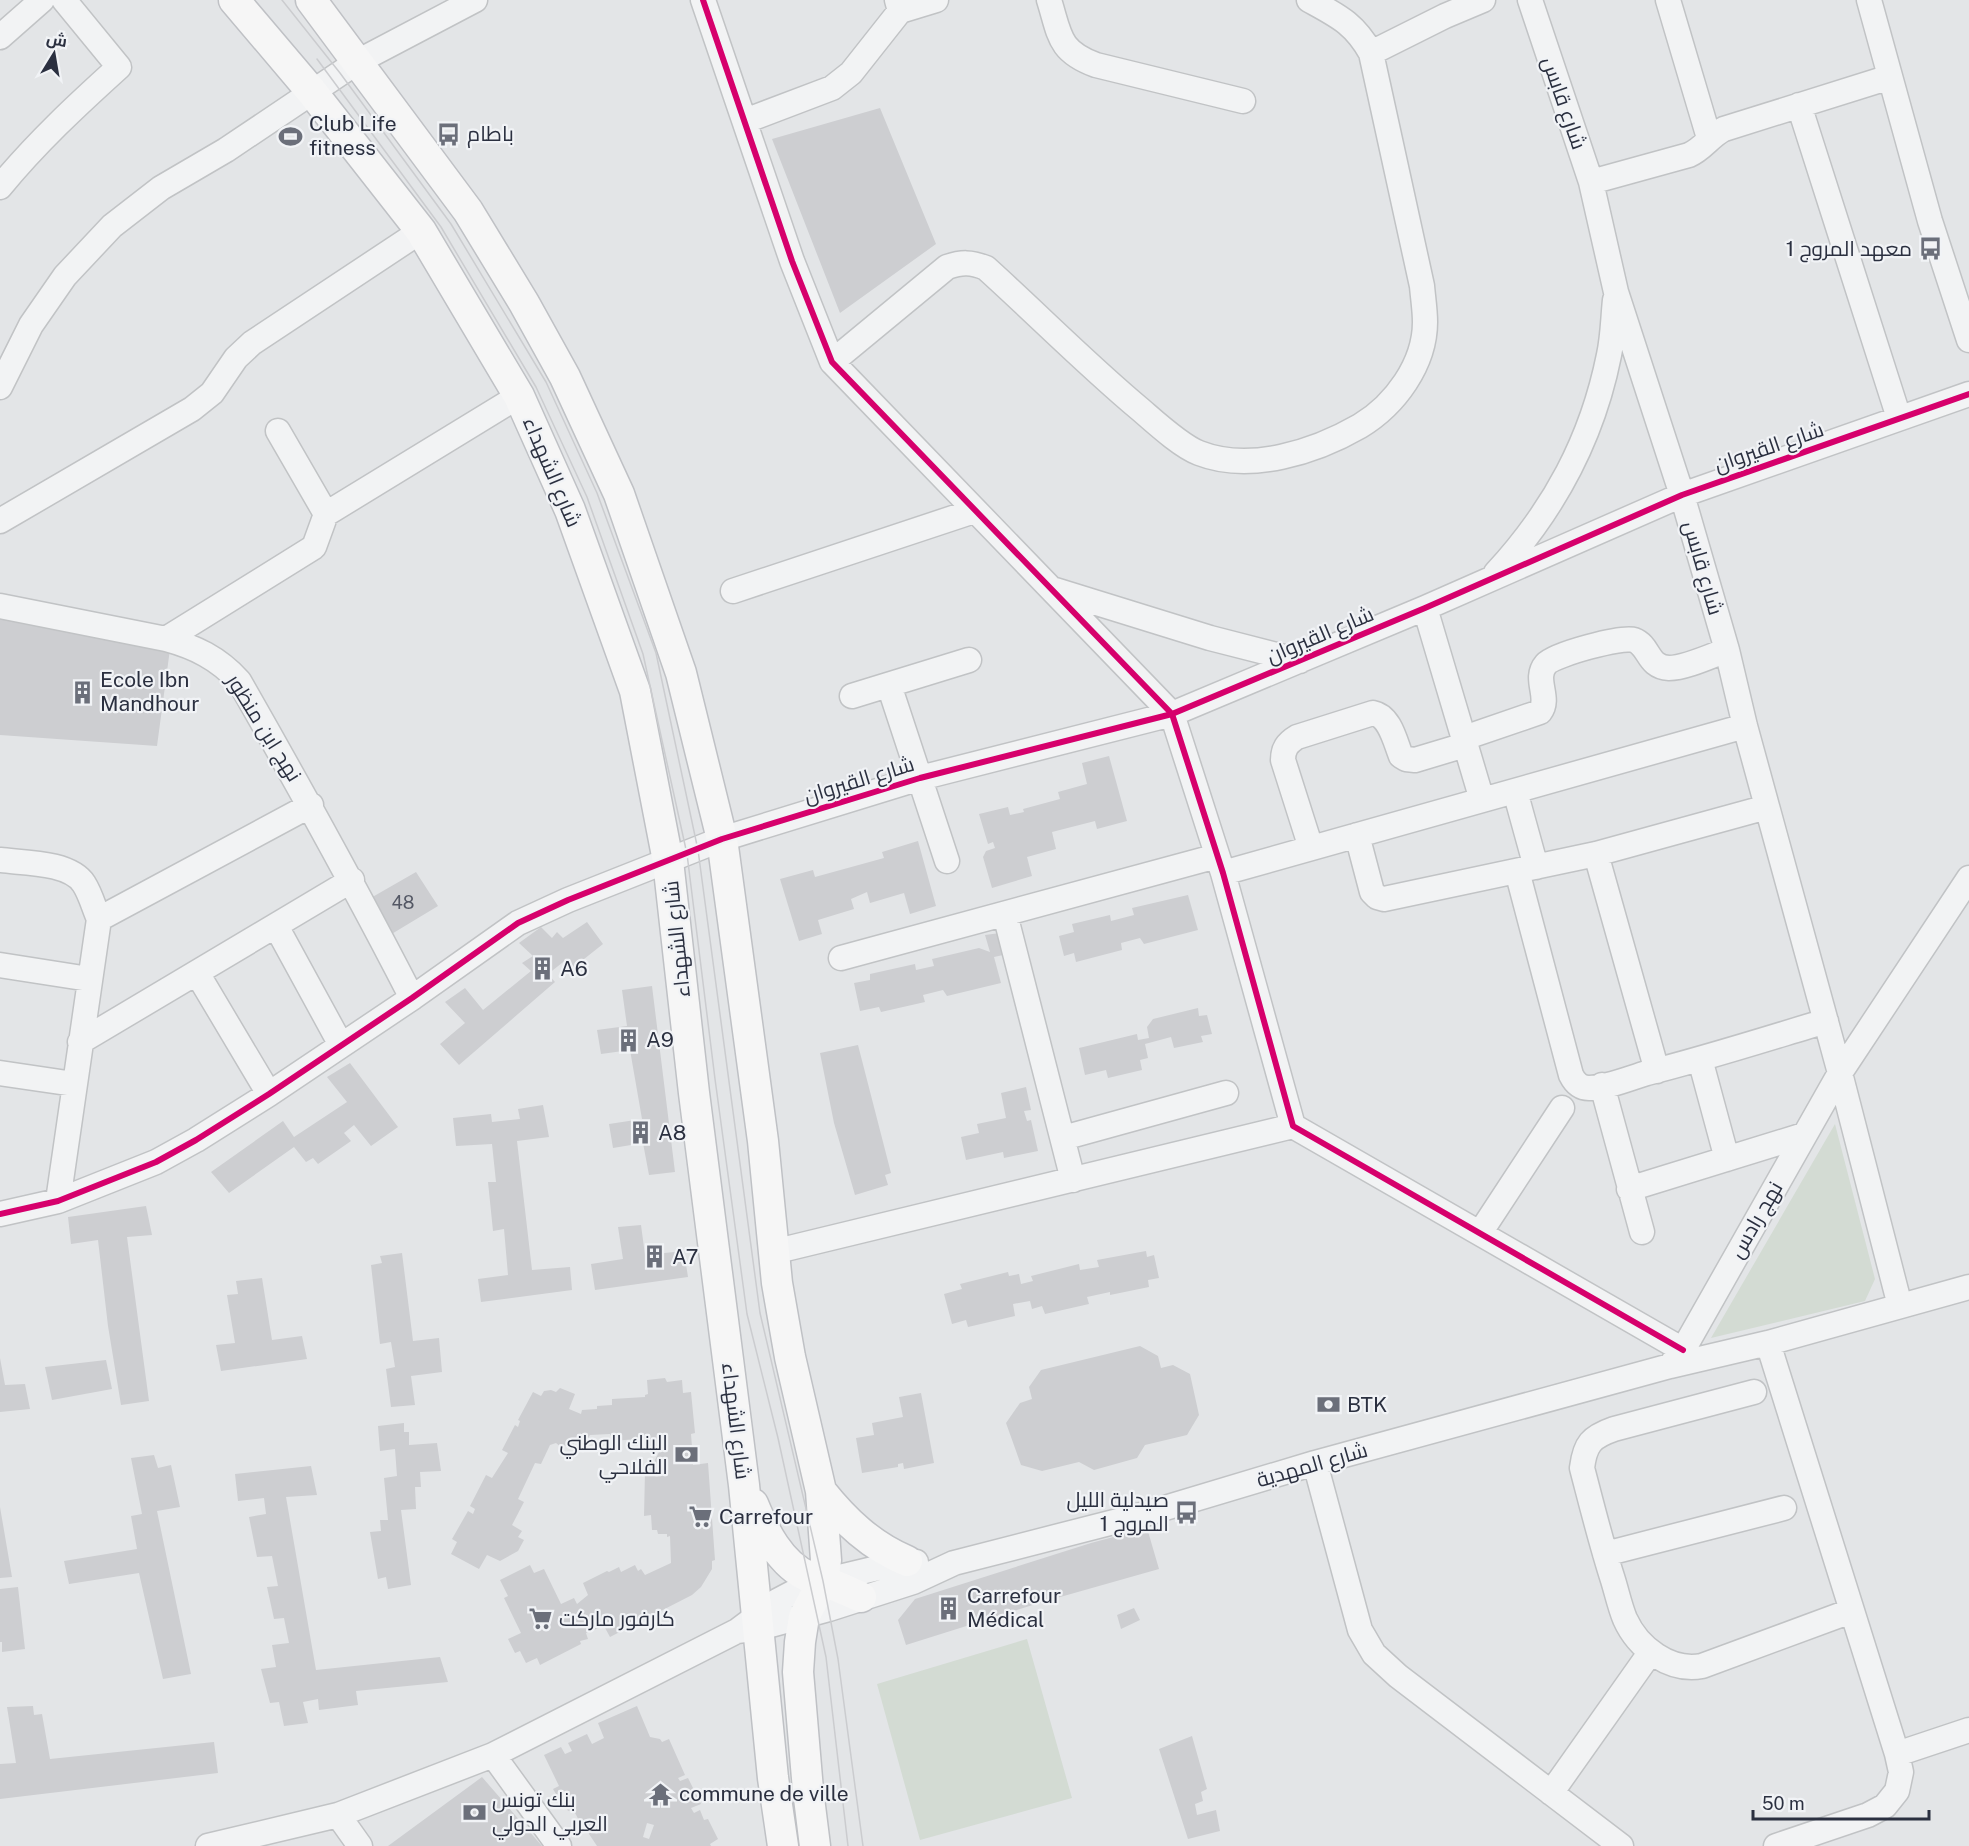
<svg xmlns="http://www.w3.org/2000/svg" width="1969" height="1846" viewBox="0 0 1969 1846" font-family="'Public Sans',Cairo,sans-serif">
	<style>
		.green { fill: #d3dbd3 }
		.building { fill: #cdced1; fill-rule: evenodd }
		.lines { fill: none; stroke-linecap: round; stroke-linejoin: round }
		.minor-casing { stroke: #c1c3c5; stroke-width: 27 }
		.major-casing { stroke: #bfc1c5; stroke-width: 33 }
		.minor { stroke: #f2f3f4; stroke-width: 24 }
		.major { stroke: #f6f6f6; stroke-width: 30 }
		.tram { stroke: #cbcccf; stroke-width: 1.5 }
		.cycleway-casing { stroke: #f1f3f6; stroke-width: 10 }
		.cycleway { stroke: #d6006c; stroke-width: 6 }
		.labels { text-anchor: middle; stroke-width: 4.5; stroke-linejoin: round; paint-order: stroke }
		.number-label { font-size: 18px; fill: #545865 }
		.street-label { font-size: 21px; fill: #2b3040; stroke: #f1f3f6 }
		.poi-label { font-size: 21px; fill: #2b3040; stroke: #f1f3f6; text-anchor: start }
	</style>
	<rect width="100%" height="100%" fill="#e3e5e7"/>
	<path class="green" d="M1835 1124 1875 1279 1865 1301 1711 1338Z
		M1027 1639 1072 1798 920 1840 877 1684Z"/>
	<path class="building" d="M880 108 936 244 840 313 772 139Z
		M0 617 170 649 157 746 0 735Z
		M1109 756 1127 821 1097 829 1095 821 1052 832 1056 849 1027 857 1032 876 992 888 983 857 986 851 995 848 993 842 988 844 979 814 1008 807 1010 815 1024 812 1023 809 1060 799 1058 792 1087 784 1082 763Z
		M918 841 936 906 910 914 904 893 870 903 867 892 851 899 854 909 818 920 822 934 799 941 780 879 813 870 815 877 884 858 882 852Z
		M416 872 438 906 390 935 369 899Z
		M1188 895 1198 930 1144 944 1140 938 1121 943 1122 950 1076 962 1074 953 1064 956 1059 936 1074 932 1072 924 1110 915 1111 921 1134 915 1132 908Z
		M587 922 603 944 574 967 567 959 548 974 555 982 459 1065 440 1044 465 1023 445 1002 465 988 483 1010 531 971 522 963 533 956 519 943 541 927 552 938 557 932 563 938Z
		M1000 933 1003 955 994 957 1001 983 947 996 943 990 923 995 925 1002 881 1012 879 1007 860 1011 854 983 870 980V974L915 964 916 970 934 966 932 959 979 948 990 952 985 935Z
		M652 986 675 1172 649 1175 643 1143 613 1148 609 1124 642 1119 630 1050 601 1054 597 1030 627 1026 622 990Z
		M1198 1008 1199 1016 1207 1015 1212 1034 1201 1036 1203 1042 1174 1048 1171 1037 1145 1044 1148 1058 1140 1060 1142 1070 1108 1078 1106 1070 1085 1075 1079 1048 1137 1034 1138 1040 1149 1038 1147 1027 1153 1019Z
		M858 1045 891 1173 885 1175 888 1185 855 1195 834 1123 820 1053Z
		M350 1063 398 1127 371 1146 354 1125 344 1133 351 1141 318 1164 313 1158 306 1162 294 1147 229 1193 211 1172 283 1121 294 1137 347 1102 327 1077Z
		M1026 1087 1031 1110 1024 1111 1027 1121 1031 1120 1038 1151 1004 1158 1003 1152 966 1160 961 1137 979 1133 977 1124 1006 1118 1001 1093Z
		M543 1105 549 1137 517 1141 532 1270 570 1267 572 1290 481 1302 478 1279 508 1275 504 1229 493 1231 488 1182H496L492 1144 456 1146 453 1118 491 1114 492 1122 520 1119 518 1109Z
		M146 1206 152 1235 127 1237 149 1401 121 1405 108 1326 98 1240 71 1244 68 1217Z
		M641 1225 645 1255 684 1251 688 1277 595 1290 591 1264 623 1259 618 1227Z
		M1146 1251 1147 1257 1154 1255 1159 1278 1148 1280 1149 1287 1110 1295V1292L1087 1297 1089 1304 1045 1314 1042 1306 1032 1309 1030 1301 1013 1304 1015 1316 968 1327 966 1320 952 1324 944 1294 962 1289 960 1284 1008 1272 1009 1276 1019 1274 1021 1284 1033 1281 1031 1276 1079 1264 1080 1270 1099 1267 1097 1260Z
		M402 1253 413 1341 439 1338 442 1372 411 1376 415 1405 391 1407 386 1369 395 1367 391 1342 380 1344 371 1265 382 1263 380 1256Z
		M262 1278 272 1340 302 1336 307 1359 221 1371 216 1345 235 1343 227 1295 238 1294 236 1281Z
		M1140 1346 1158 1356 1161 1368 1173 1365 1190 1374 1199 1415 1187 1435 1145 1445 1137 1458 1094 1470 1079 1462 1042 1471 1021 1465 1006 1423 1020 1403 1032 1399 1029 1387 1041 1370Z
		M0 1358 5 1385 25 1384 30 1409 0 1412Z
		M106 1360 112 1389 52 1400 45 1367Z
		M665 1378 667 1382 682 1380 683 1393 691 1392 695 1433 691 1434 692 1447 688 1448 693 1457V1465L708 1463 715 1560 712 1561V1569L701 1587 692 1595 610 1637 604 1626 586 1633 588 1639 580 1641 581 1644 540 1665 537 1658 526 1663 520 1651 515 1653 508 1639 521 1633 504 1598 508 1596 500 1580 530 1565 534 1573 544 1569 561 1604 574 1598 577 1604 588 1595 583 1583 607 1571 609 1572 619 1567 621 1572 635 1565 638 1571 641 1569 645 1575 671 1563 670 1536 667 1537V1534H658L657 1530H652L651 1515 644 1516 645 1472 656 1467 655 1460 659 1452 652 1453 648 1438 613 1441 610 1434 590 1435 585 1443 576 1439 572 1448 567 1445 562 1448 556 1443 550 1445 541 1464 535 1463 518 1499 524 1502 512 1525 522 1531 518 1537 524 1540 518 1551 500 1561 487 1555 479 1569 451 1554 457 1542 452 1539 468 1511 473 1514 475 1509 470 1506 486 1475 492 1478 508 1453 502 1450 515 1425 518 1427 520 1421 518 1420 533 1392 541 1396 544 1391 551 1390 556 1392 560 1388 575 1394 569 1409 581 1414 582 1410 597 1409V1406L612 1405V1399L645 1397V1395L648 1394 647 1380Z
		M921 1393 934 1463 904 1469 903 1463 898 1464V1467L862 1473 856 1438 874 1435 872 1423 903 1417 899 1397Z
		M404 1423V1432H409V1445L437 1443 441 1471 420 1472 421 1487H415L416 1509 401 1510 411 1585 388 1589 386 1577 378 1579 370 1532 381 1531 380 1520H388L384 1478 397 1476 395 1449 380 1451 378 1426Z
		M154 1455 158 1468 171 1465 180 1507 157 1511 191 1674 163 1679 139 1573 69 1584 64 1561 137 1549 131 1516 142 1514 131 1458Z
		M311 1466 317 1495 286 1497 316 1670 440 1657 448 1682 356 1691 358 1705 319 1710 318 1699 303 1702 308 1723 284 1726 279 1702 270 1703 261 1669 276 1667 272 1645 289 1643 284 1618 274 1619 267 1587 278 1586 272 1556 257 1557 249 1517 266 1514 264 1498 238 1501 235 1474Z
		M0 1507 12 1577 0 1578Z
		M1147 1528 1159 1569 1039 1603 906 1645 898 1620 915 1599 1091 1543Z
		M18 1587 25 1649 2 1652V1642H0V1589Z
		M1134 1608 1140 1620 1121 1629 1117 1615Z
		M33 1706 34 1715 42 1714 50 1759 214 1742 218 1773 0 1799V1764L16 1763 7 1707Z
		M637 1706 650 1737 660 1739 662 1742 669 1739 685 1775 678 1778 680 1781 688 1778 701 1804 691 1808 694 1813 700 1810 704 1820 708 1819 718 1839 710 1844 711 1846H597L589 1834 591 1829 585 1832 573 1809 568 1811 563 1800 560 1801 553 1789 559 1786 544 1755 561 1747 565 1754 572 1751 568 1743 587 1734 592 1744 604 1738 598 1723ZM647 1823 654 1825 649 1839 643 1837Z
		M1192 1736 1207 1789 1201 1792 1203 1801 1195 1804 1197 1815 1216 1810 1220 1831 1188 1839 1159 1749Z
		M482 1777 542 1846H388Z"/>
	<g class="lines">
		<defs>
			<path id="minor" d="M703 0 792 261 832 362 1172 714 1223 873 1293 1126 1683 1350
				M897 0 900 11 936 0
				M1049 0C1060 35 1058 51 1096 65L1243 101
				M1530 0 1591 182 1616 292 1682 495 1727 650 1745 726 1840 1073 1900 1306
				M1668 0 1709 138
				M1869 0 1930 221 1969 340
				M0 37 42 0
				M1371 53 1445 16 1483 0
				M1799 105 1899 418
				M745 121 832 88 851 73 900 11
				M1591 182 1689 155C1703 149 1710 136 1724 129L1890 77
				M0 187C36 143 77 105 119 67L64 0
				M832 362 947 267C962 262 971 262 986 268 1038 315 1087 365 1141 410 1156 423 1181 446 1199 453 1250 473 1315 452 1360 426 1395 405 1425 364 1425 322 1425 310 1423 298 1422 286L1371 53C1354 23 1338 16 1309 0
				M0 387 31 325 65 276 112 226 161 188 226 150 357 62 475 0
				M278 431 326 514
				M0 521 192 409 212 393 236 358 252 343 421 231
				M1496 573C1554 510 1592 440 1609 355 1613 337 1613 319 1615 300
				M1055 590 1210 638 1300 661
				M733 591 974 511
				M0 606 166 639C195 647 218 658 239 681 299 786 357 891 412 998
				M1425 608 1482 800
				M166 639 314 547 326 514 519 396
				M889 685 947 861
				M852 696 969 660
				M1464 738 1540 712C1551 698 1533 679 1546 664 1555 654 1623 636 1634 640 1650 646 1647 667 1669 668 1685 668 1711 656 1727 650
				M1515 791 1536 867
				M1357 835 1372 892 1377 897 1384 899 1596 854 1767 807
				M1311 848 1283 760C1283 749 1287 743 1297 737L1373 713C1390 716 1395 741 1401 756L1406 759 1415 760 1465 745
				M1596 854 1657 1071
				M0 860C24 863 70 862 84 884 91 895 94 908 99 919
				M1517 871 1571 1075C1575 1083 1580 1088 1589 1088 1606 1088 1630 1078 1647 1073 1707 1058 1766 1039 1826 1021
				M1223 873 1745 726
				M1005 914 1073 1180
				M276 926 341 1045
				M841 958 1217 856
				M0 965 89 979
				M197 973 269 1094
				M80 1042 352 880
				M1700 1059 1727 1159
				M0 1073 74 1084
				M1602 1085 1642 1232
				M1063 1138 1226 1093
				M1629 1189 1804 1135
				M58 1201 99 919 311 805
				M0 1214 58 1201 156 1162 196 1140 269 1094 412 998 518 923 568 900 722 839 920 778 1172 714 1425 608 1682 495 1969 394
				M1480 1233 1562 1108
				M773 1252 1293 1126
				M1768 1343 1897 1754 1901 1772 1897 1791 1885 1806 1868 1815 1776 1846
				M1673 1362 1683 1350 1840 1073 1969 878
				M1754 1392 1614 1429C1591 1437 1585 1444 1582 1468 1592 1506 1601 1543 1613 1580 1617 1593 1620 1607 1625 1619 1638 1648 1670 1672 1702 1666L1851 1611
				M1315 1463 1360 1630 1374 1654 1398 1676 1621 1846
				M1605 1554 1784 1508
				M737 1631 760 1628 829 1609 913 1582 954 1563 1145 1514 1315 1463 1670 1366 1768 1343 1969 1287
				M1897 1754 1969 1730
				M493 1755 559 1846
				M1551 1793 1650 1653
				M338 1815 360 1846
				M208 1846 338 1815 493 1755 737 1631 777 1601 796 1591 823 1581 907 1561 916 1562"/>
			<path id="major" d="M234 0 312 92 421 231 519 396 570 510 635 691 668 861 694 1093 744 1485 773 1778 783 1846
				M311 0 468 211 524 303 565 377 619 494 681 673 722 839 763 1141 777 1283 790 1357 821 1491 826 1560 823 1581 804 1617 800 1642 798 1672 808 1790 815 1846
				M821 1491C845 1521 871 1546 907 1561
				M753 1504C764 1531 780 1564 809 1577 813 1579 818 1579 822 1581 836 1585 849 1592 861 1597"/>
		</defs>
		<use href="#minor" class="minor-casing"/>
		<use href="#major" class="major-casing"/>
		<use href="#minor" class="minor"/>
		<use href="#major" class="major"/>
		<path class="tram" d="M282 0 340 73 451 224 546 382 597 493 656 653 698 850 760 1313 823 1581 838 1659 863 1846
			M317 59 441 227 536 387 587 497 643 654 687 854 715 1079 747 1314 778 1438 826 1657 848 1846"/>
		<defs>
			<path id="cycleway" d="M703 0 792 261 832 362 1172 714 1223 873 1293 1126 1683 1350
				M0 1214 58 1201 156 1162 196 1140 269 1094 412 998 518 923 568 900 722 839 920 778 1172 714 1425 608 1682 495 1969 394"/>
		</defs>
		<use href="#cycleway" class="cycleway-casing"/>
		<use href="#cycleway" class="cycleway"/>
	</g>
	<defs>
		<symbol id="bus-bare" viewBox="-9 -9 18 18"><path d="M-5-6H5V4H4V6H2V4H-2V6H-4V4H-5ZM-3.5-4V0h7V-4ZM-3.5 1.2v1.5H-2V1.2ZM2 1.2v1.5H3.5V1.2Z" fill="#6b6f7a" stroke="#f1f3f6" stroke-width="2.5" paint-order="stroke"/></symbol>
		<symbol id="stadium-bare" viewBox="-9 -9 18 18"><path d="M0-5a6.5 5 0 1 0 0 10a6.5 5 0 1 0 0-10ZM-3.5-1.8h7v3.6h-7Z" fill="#6b6f7a" stroke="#f1f3f6" stroke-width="2.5" paint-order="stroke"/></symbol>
		<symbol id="building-bare" viewBox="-9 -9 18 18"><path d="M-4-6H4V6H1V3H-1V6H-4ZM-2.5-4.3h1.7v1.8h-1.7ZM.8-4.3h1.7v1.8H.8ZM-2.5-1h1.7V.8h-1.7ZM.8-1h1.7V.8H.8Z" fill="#6b6f7a" stroke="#f1f3f6" stroke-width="2.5" paint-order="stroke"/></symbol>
		<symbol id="bank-bare" viewBox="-9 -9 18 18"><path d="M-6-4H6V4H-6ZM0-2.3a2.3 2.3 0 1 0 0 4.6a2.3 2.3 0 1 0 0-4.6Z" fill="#6b6f7a" stroke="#f1f3f6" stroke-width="2.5" paint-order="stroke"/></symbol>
		<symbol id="supermarket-bare" viewBox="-9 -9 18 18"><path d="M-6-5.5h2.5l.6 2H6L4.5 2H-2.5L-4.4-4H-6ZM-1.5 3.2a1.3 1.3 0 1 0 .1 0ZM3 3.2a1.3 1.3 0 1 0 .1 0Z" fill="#6b6f7a" stroke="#f1f3f6" stroke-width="2.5" paint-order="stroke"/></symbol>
		<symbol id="temple-bare" viewBox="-9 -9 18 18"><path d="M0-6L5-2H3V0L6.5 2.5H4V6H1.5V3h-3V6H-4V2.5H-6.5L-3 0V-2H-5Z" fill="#6b6f7a" stroke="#f1f3f6" stroke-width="2.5" paint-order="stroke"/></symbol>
	</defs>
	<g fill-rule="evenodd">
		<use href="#bus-bare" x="432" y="118" width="33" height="33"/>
		<use href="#stadium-bare" x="274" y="120" width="33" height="33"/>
		<use href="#bus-bare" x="1914" y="232" width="33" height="33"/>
		<use href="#building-bare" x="66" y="676" width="33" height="33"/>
		<use href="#building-bare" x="526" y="952" width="33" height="33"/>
		<use href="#building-bare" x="612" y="1024" width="33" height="33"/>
		<use href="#building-bare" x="624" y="1116" width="33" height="33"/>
		<use href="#building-bare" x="638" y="1240" width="33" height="33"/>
		<use href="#bank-bare" x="1312" y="1388" width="33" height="33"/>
		<use href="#bank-bare" x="670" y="1438" width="33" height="33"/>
		<use href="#bus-bare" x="1170" y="1496" width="33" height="33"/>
		<use href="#supermarket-bare" x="684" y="1500" width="33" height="33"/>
		<use href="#building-bare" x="932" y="1592" width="33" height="33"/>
		<use href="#supermarket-bare" x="524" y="1602" width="33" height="33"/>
		<use href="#temple-bare" x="644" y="1778" width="33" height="33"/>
		<use href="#bank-bare" x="458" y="1796" width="33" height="33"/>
	</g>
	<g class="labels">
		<g class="number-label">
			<text x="403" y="909">48</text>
		</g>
		<g class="street-label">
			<text transform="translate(1564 103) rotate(71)" y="7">شارع قابس</text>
			<text transform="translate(1769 447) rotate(-19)" y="7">شارع القيروان</text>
			<text transform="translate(552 472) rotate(67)" y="7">شارع الشهداء</text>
			<text transform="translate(1703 568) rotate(74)" y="7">شارع قابس</text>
			<text transform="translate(1320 635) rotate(-23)" y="7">شارع القيروان</text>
			<text transform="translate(264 728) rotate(58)" y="7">نهج ابن منظور</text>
			<text transform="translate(859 780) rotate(-17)" y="7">شارع القيروان</text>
			<text transform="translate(677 939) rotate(-96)" y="7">شارع الشهداء</text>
			<text transform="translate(1756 1220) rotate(-60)" y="7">نهج رادس</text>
			<text transform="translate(736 1421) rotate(83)" y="7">شارع الشهداء</text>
			<text transform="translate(1312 1465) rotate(-16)" y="7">شارع المهدية</text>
		</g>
		<g class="poi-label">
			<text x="309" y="131">Club Life<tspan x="309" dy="24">fitness</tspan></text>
			<text x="467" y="141">باطام</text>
			<text x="1912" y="256" text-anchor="end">معهد المروج 1</text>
			<text x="100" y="687">Ecole Ibn<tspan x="100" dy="24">Mandhour</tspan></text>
			<text x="560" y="976">A6</text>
			<text x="646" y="1047">A9</text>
			<text x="658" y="1140">A8</text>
			<text x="672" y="1264">A7</text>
			<text x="1347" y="1412">BTK</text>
			<text x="668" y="1450" text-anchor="end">البنك الوطني<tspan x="668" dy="24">الفلاحي</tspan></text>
			<text x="1169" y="1507" text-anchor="end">صيدلية الليل<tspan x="1169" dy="24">المروج 1</tspan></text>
			<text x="719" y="1524">Carrefour</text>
			<text x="967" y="1603">Carrefour<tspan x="967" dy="24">Médical</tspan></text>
			<text x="559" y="1626">كارفور ماركت</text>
			<text x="679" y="1801">commune de ville</text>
			<text x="492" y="1807">بنك تونس<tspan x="492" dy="24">العربي الدولي</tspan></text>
		</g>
	</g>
	<g transform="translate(54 54) rotate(11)" stroke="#f1f3f6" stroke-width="4.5" paint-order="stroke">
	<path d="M0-4.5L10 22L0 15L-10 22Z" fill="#2b3040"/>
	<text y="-9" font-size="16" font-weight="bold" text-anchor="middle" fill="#2b3040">ش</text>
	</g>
	<path d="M1753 1810v9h176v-9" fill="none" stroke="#2b3040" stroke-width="3"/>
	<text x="1762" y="1810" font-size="18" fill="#2b3040" stroke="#f1f3f6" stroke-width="4.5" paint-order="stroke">50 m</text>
</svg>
